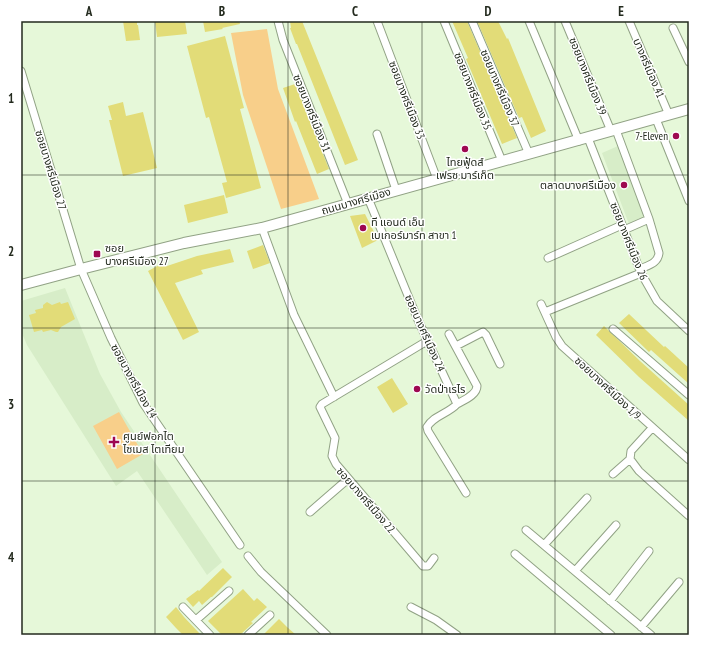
<svg xmlns="http://www.w3.org/2000/svg" width="710" height="656" viewBox="0 0 710 656" font-family="'PT Sans Narrow','Noto Sans Thai',sans-serif">
	<style>
		.built { fill: #d7edc8 }
		.green { fill: #f8cf8a }
		.building { fill: #e2dc78 }
		.lines { fill: none; stroke-linecap: round; stroke-linejoin: round }
		.street-casing { stroke: #91a285; stroke-width: 9 }
		.secondary-casing { stroke: #91a285; stroke-width: 12 }
		.street { stroke: #fff; stroke-width: 7 }
		.secondary { stroke: #fff; stroke-width: 10 }
		.grid { fill: none; stroke: #232a1e; stroke-width: 1; stroke-opacity: 0.55 }
		.poi-dot { fill: #9e0851; stroke: #fff; stroke-width: 1.5 }
		.labels { text-anchor: middle; stroke-width: 3; stroke-linejoin: round; paint-order: stroke }
		.street-label { font-size: 11px; fill: #232a1e; stroke: #fff }
		.poi-label { font-size: 11px; fill: #232a1e; stroke: #fff; text-anchor: start }
		.neatline { fill: none; stroke: #232a1e; stroke-width: 1.5 }
		.grid-label { font-size: 13px; text-anchor: middle; font-weight: bold; fill: #232a1e }
	</style>
	<rect width="100%" height="100%" fill="#e6f8d9"/>
	<path class="built" d="M618 146 646 217 629 224 602 153Z
		M65 288 100 374 121 412 222 562 207 575 137 471 116 486 27 345 21 331V301Z"/>
	<path class="green" d="M267 29 278 89 319 199 281 209 243 95 231 33Z
		M119 412 143 454 117 469 93 426Z"/>
	<path class="building" d="M123 21H137V25H138L140 40 126 41Z
		M155 21H185L187 34 157 37Z
		M203 21H239L240 24 222 28 223 29 205 32Z
		M290 21H302L358 160 345 165 297 44H296L290 28H291Z
		M452 21H467L517 138 502 144 466 59 468 58Z
		M477 21H498L507 39 508 38 546 131 531 138 522 117 519 118Z
		M225 36 244 108 240 109 261 188 226 198 222 183 227 182 209 117 206 118 187 46Z
		M295 84 329 169 317 174 296 121 295 122 283 88Z
		M123 102 126 116 143 112 157 168 123 176 109 120H112L108 106Z
		M224 195 228 213 188 223 184 205Z
		M365 214 378 240 362 248 350 216Z
		M263 245 270 263 253 269 247 251Z
		M230 249 234 262 201 270 203 274 175 283 199 332 183 340 148 271 165 262 167 266 197 256Z
		M47 302 52 305 60 302 61 304 68 302 75 319 61 327 58 332H56L51 330 43 332 42 330 34 332 29 315 36 313 35 310 43 308V305Z
		M629 314 664 347 665 346 689 368V384L651 350 649 352 619 323Z
		M604 326 640 361 689 405V421L639 377 596 335Z
		M392 378 408 404 393 413 377 387Z
		M223 568 232 577 212 597H211L202 605 199 601 193 607 186 599 198 590 199 591Z
		M243 589 254 601 257 598 267 607 251 622 253 623 240 635H222L208 621Z
		M176 607 184 617 201 635H183L176 628 166 617Z
		M279 619 287 627 296 635H263Z"/>
	<g class="lines">
		<defs>
			<path id="street" d="M278 21 283 40 348 204
				M377 21 437 179
				M444 21 502 161
				M472 21 529 154
				M529 21 579 141
				M565 21 611 131
				M629 21 669 115
				M673 28 689 62
				M21 71 81 269 111 338 143 403 240 545
				M656 119 689 201
				M616 130 649 219 659 253C658 263 649 265 640 269
				M377 134 396 190
				M588 138 641 273 657 301 689 331
				M368 198 418 320 457 404C448 414 434 415 427 427L428 431 466 493
				M262 228 294 315 334 397
				M624 230 649 219
				M548 258 622 225
				M541 304 556 337 562 346 689 460
				M545 312 641 273
				M613 329 689 395
				M449 334 477 386C477 395 464 400 457 404
				M427 341 322 404 320 407 335 438 332 456 336 464 423 566H428L434 558
				M456 346 483 332 486 335 500 364
				M652 428 631 451 630 459 639 471 689 516
				M613 474 630 459
				M310 512 348 479
				M526 530 651 635
				M544 545 587 498
				M515 554 611 635
				M248 556 261 572 327 635
				M575 571 616 525
				M610 601 649 551
				M183 607 210 635
				M411 607 436 620 457 635
				M196 620 229 591
				M641 627 679 582
				M248 635 270 615"/>
			<path id="secondary" d="M21 285 81 269 184 243 262 228 689 109"/>
		</defs>
		<use href="#street" class="street-casing"/>
		<use href="#secondary" class="secondary-casing"/>
		<use href="#street" class="street"/>
		<use href="#secondary" class="secondary"/>
	</g>
	<path class="grid" d="M155 21V635M288 21V635M422 21V635M555 21V635M21 175H689M21 328H689M21 481H689"/>
	<g class="poi-dot">
		<circle cx="676" cy="136" r="4"/>
		<circle cx="465" cy="149" r="4"/>
		<circle cx="624" cy="185" r="4"/>
		<circle cx="363" cy="228" r="4"/>
		<rect x="93" y="250" width="8" height="8" rx="2"/>
		<circle cx="417" cy="389" r="4"/>
		<path d="M112 436h4v4h4v4h-4v4h-4v-4h-4v-4h4z"/>
	</g>
	<g class="labels">
		<g class="street-label">
			<text transform="translate(649 68) rotate(67)" y="4">บางศรีเมือง 41</text>
			<text transform="translate(588 76) rotate(68)" y="4">ซอยบางศรีเมือง 39</text>
			<text transform="translate(500 88) rotate(67)" y="4">ซอยบางศรีเมือง 37</text>
			<text transform="translate(473 91) rotate(68)" y="4">ซอยบางศรีเมือง 35</text>
			<text transform="translate(407 100) rotate(69)" y="4">ซอยบางศรีเมือง 33</text>
			<text transform="translate(312 113) rotate(68)" y="4">ซอยบางศรีเมือง 31</text>
			<text transform="translate(51 170) rotate(73)" y="4">ซอยบางศรีเมือง 27</text>
			<text transform="translate(356 201) rotate(-16)" y="4">ถนนบางศรีเมือง</text>
			<text transform="translate(629 241) rotate(68)" y="4">ซอยบางศรีเมือง 26</text>
			<text transform="translate(425 333) rotate(66)" y="4">ซอยบางศรีเมือง 24</text>
			<text transform="translate(134 381) rotate(61)" y="4">ซอยบางศรีเมือง 14</text>
			<text transform="translate(608 388) rotate(43)" y="4">ซอยบางศรีเมือง 1/9</text>
			<text transform="translate(366 500) rotate(49)" y="4">ซอยบางศรีเมือง 22</text>
		</g>
		<g class="poi-label">
			<text x="668" y="140" text-anchor="end">7-Eleven</text>
			<text x="465" y="166" text-anchor="middle">ไทยฟู้ดส์<tspan x="465" dy="13">เฟรซ มาร์เก็ต</tspan></text>
			<text x="616" y="189" text-anchor="end">ตลาดบางศรีเมือง</text>
			<text x="371" y="226">ที แอนด์ เอ็น<tspan x="371" dy="13">เบเกอร์มาร์ท สาขา 1</tspan></text>
			<text x="105" y="252">ซอย<tspan x="105" dy="13">บางศรีเมือง 27</tspan></text>
			<text x="425" y="393">วัดป่าเรไร</text>
			<text x="123" y="440">ศูนย์ฟอกไต<tspan x="123" dy="13">ไซเมส ไตเทียม</tspan></text>
		</g>
	</g>
	<rect width="710" height="656" fill="none" stroke="#ffffff" stroke-width="44"/>
	<rect x="22" y="22" width="666" height="612" class="neatline"/>
	<g class="grid-label">
		<text x="89" y="16">A</text>
		<text x="222" y="16">B</text>
		<text x="355" y="16">C</text>
		<text x="488" y="16">D</text>
		<text x="621" y="16">E</text>
		<text x="11" y="103">1</text>
		<text x="11" y="256">2</text>
		<text x="11" y="409">3</text>
		<text x="11" y="562">4</text>
	</g>
</svg>
